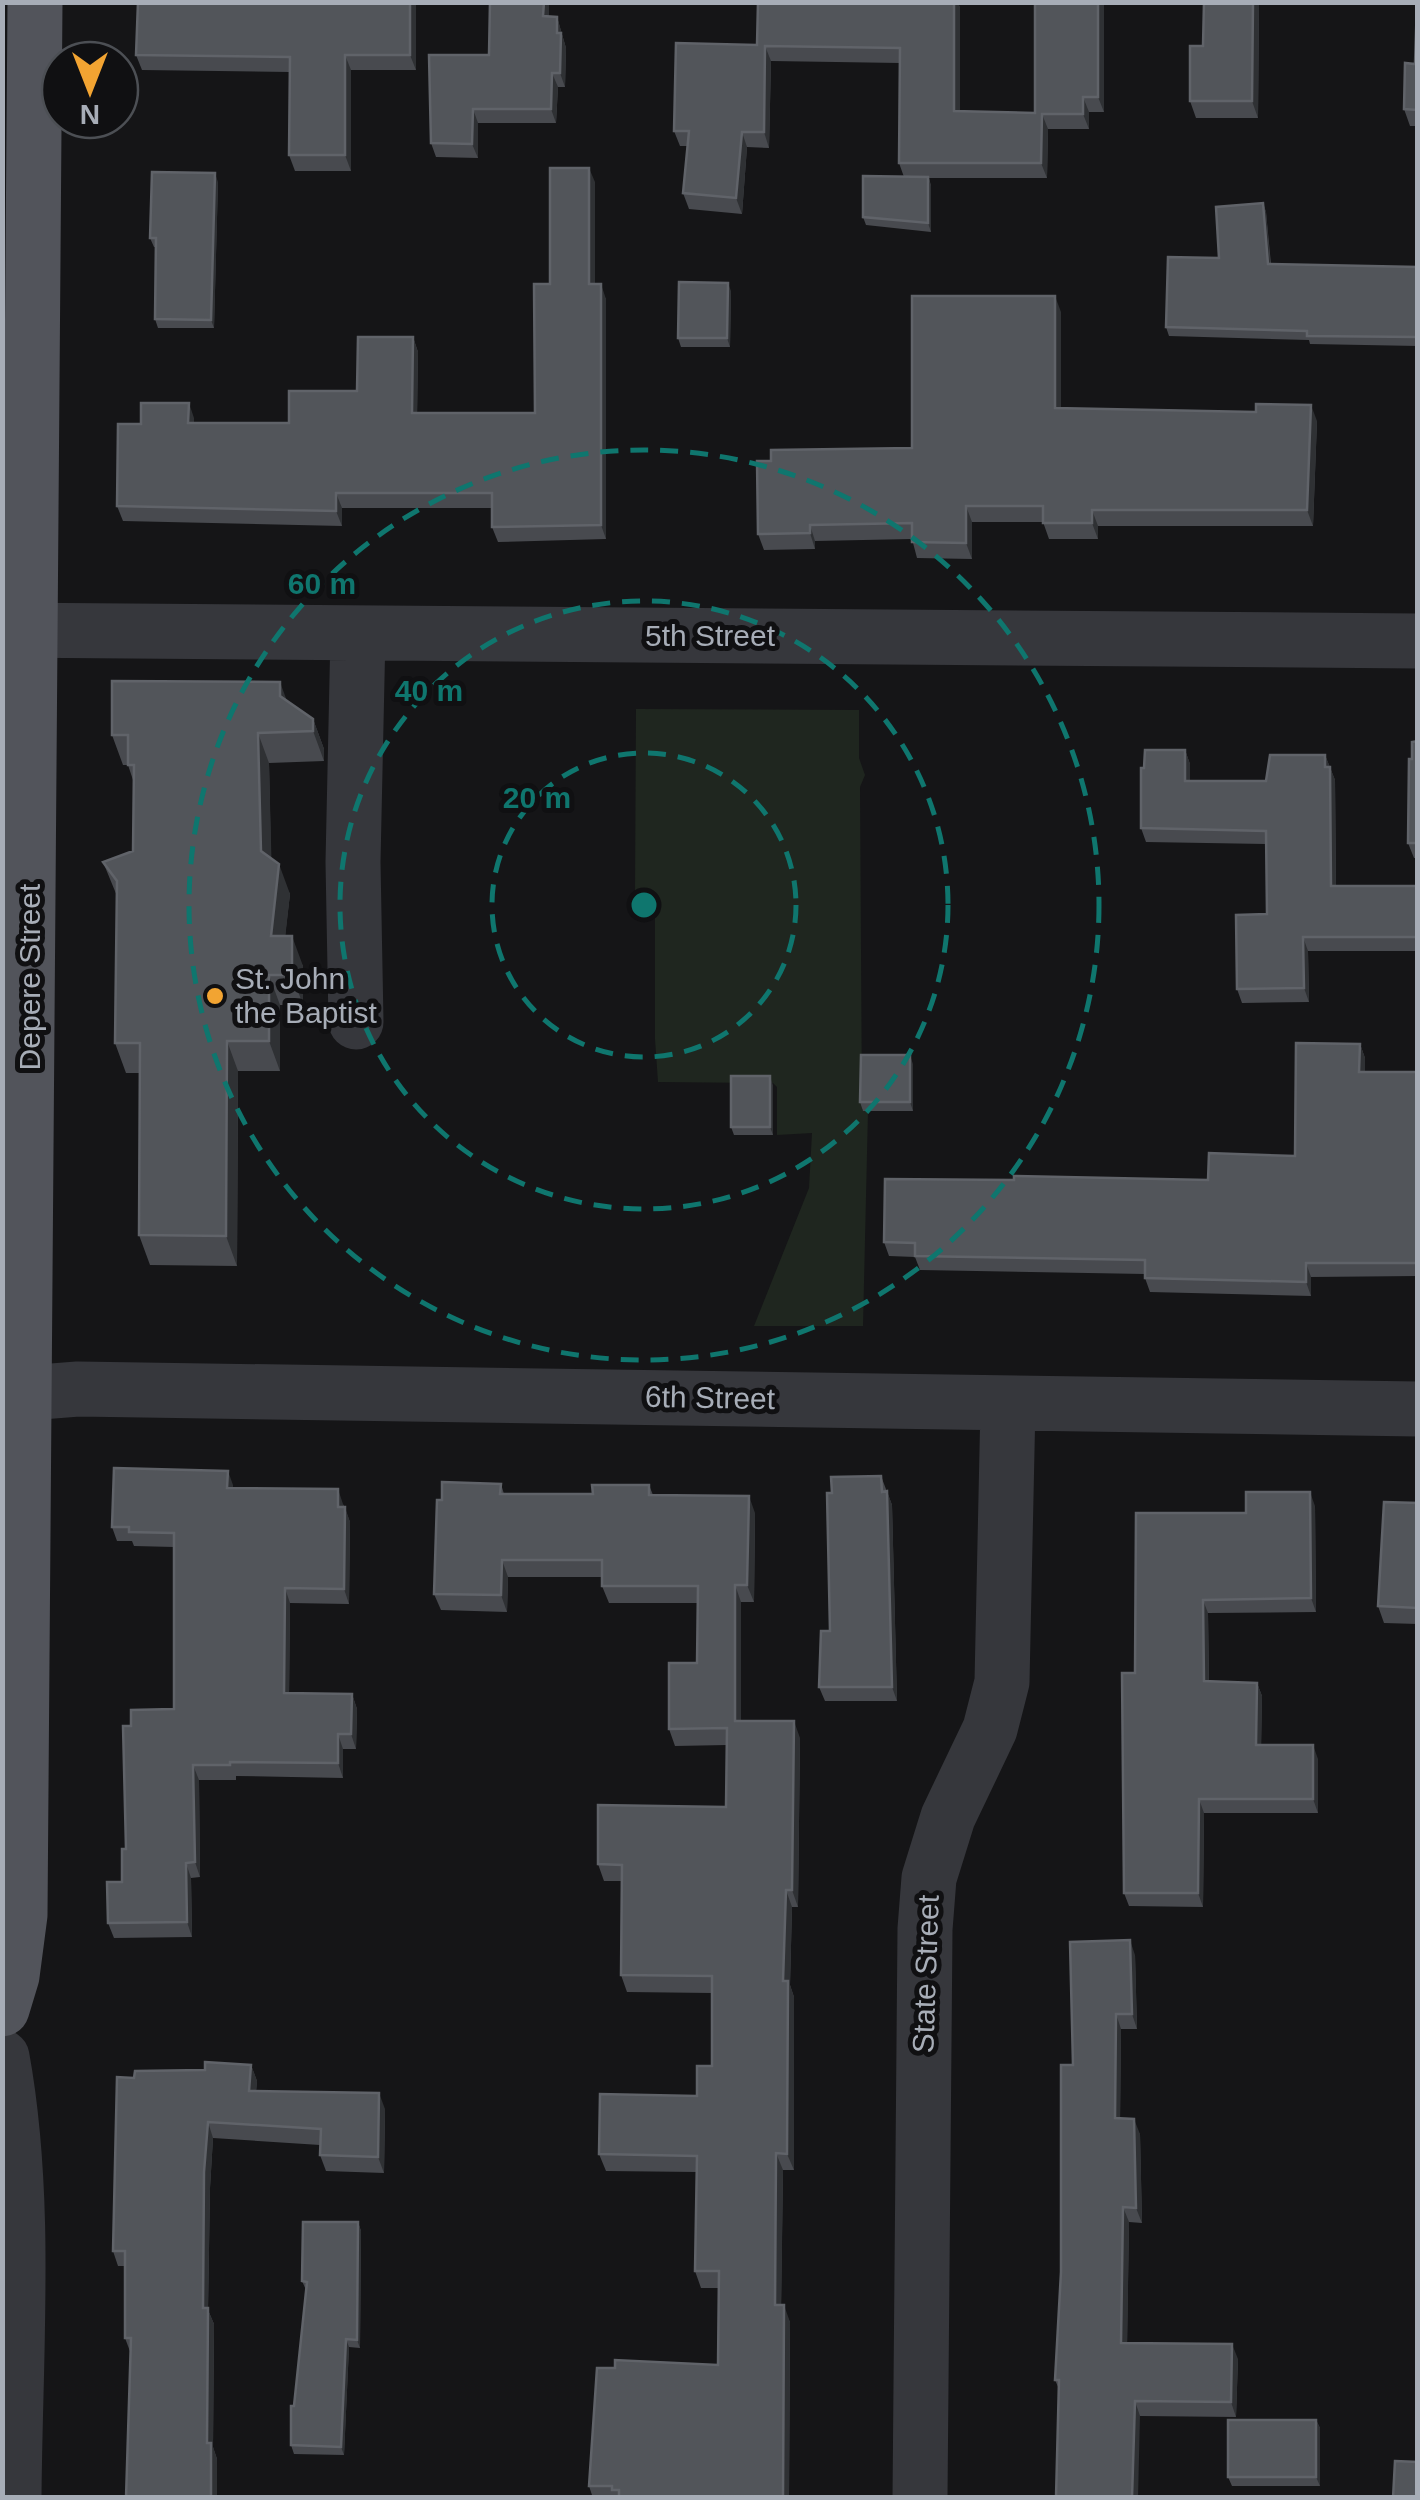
<svg xmlns="http://www.w3.org/2000/svg" width="1420" height="2500" viewBox="0 0 1420 2500" font-family="Helvetica,sans-serif">
	<style>
		.green { fill: #1f261f }
		.lines { fill: none; stroke-linecap: round; stroke-linejoin: round }
		.minor { stroke: #36373c; stroke-width: 55 }
		.major { stroke: #52545b; stroke-width: 55 }
		.wall { fill: #484a4f }
		.shaded-wall { fill: #2f3134 }
		.building { fill: #52555a; stroke: #606369; stroke-width: 2.5 }
		.ring { fill: none; stroke: #0f766e; stroke-width: 5; stroke-dasharray: 18 12 }
		.poi-dot { fill: #f2a432; stroke: #101012; stroke-width: 4 }
		.labels { text-anchor: middle; stroke-width: 10; stroke-linejoin: round; paint-order: stroke }
		.street-label { font-size: 30px; fill: #a7adb7; stroke: #101012 }
		.poi-label { font-size: 30px; fill: #a7adb7; stroke: #101012; text-anchor: start }
		.centre { fill: #0f766e; stroke: #101012; stroke-width: 5 }
		.ring-label { font-size: 30px; text-anchor: middle; font-weight: bold; fill: #0f766e; stroke: #101012; stroke-width: 10; stroke-linejoin: round; paint-order: stroke }
	</style>
	<rect width="100%" height="100%" fill="#151517"/>
	<path class="green" d="M636 709 859 710V758L865 775 860 787 862 1110 868 1111 863 1326H754L809 1188 812 1133 777 1135V1087L773 1083 658 1082 655 1039V896L635 895Z"/>
	<g class="lines">
		<path class="minor" d="M2 630 1418 641
			M356 1022 353 862 358 633
			M2 1395 78 1389 1418 1409
			M2 2057C28 2200 15 2353 14 2498
			M920 2498 925 1929 929 1878 948 1817 990 1729 1002 1682 1008 1404"/>
		<path class="major" d="M2 2009 12 1976 20 1915 35 2"/>
	</g>
	<path class="wall" d="M138 2H416V70H351V171H295L289 155 290 72 142 70 136 55Z
		M490 2H549V16L557 17 566 48 565 87H558L556 123H478V158L436 157 431 143 489 55Z
		M758 2H958L960 8V111L1035 113 1104 2V112H1089V129H1048L1047 178H929L931 186V232L866 225 863 217 904 177 899 163 900 63 771 61 769 148 747 147 742 214 689 209 683 193 687 146H680L674 131 757 45Z
		M1259 2 1258 118H1196L1190 101 1203 46Z
		M1418 2V126H1410L1404 109 1415 64Z
		M218 182 214 328H158L155 319 156 247H154L150 238Z
		M595 182V284L606 299V539L498 542 492 527V508H342V526L123 521 117 506 141 424 194 418V423H289L357 391 413 337 418 352 417 413H535L550 284Z
		M1263 203 1266 212 1271 264 1418 267V346L1310 344 1309 340 1169 336 1166 327Z
		M731 291 730 347H681L678 338Z
		M1061 312V408L1317 421 1313 526H1098V539H1049L1043 522H972V559L917 558 912 539 815 541V549L764 550 758 534 771 461 912 448Z
		M287 701 313 719 324 749V761L269 763 271 858 290 894 285 936 303 966V1005H280V1071H238L237 1266 150 1265 139 1235 140 1073H126L115 1043 117 896 103 862 133 851V780L128 765H123L112 735Z
		M1418 741V858H1414L1408 843 1412 759Z
		M1185 750 1190 764V781H1266L1325 755 1335 780 1336 886H1418V951H1308L1309 1002 1242 1003 1237 989 1267 914 1266 844 1146 842 1141 828 1144 768Z
		M1360 1044 1365 1058V1072H1418V1276L1311 1277V1296L1150 1292 1145 1278V1274L920 1270 915 1257 889 1256 884 1242 1014 1180H1208L1295 1156Z
		M913 1064V1111H863L860 1102Z
		M773 1085V1135H734L731 1127Z
		M881 1476 892 1505 897 1701H825L819 1687 830 1631 832 1493Z
		M501 1484 504 1494H593L649 1485 653 1495 755 1513 754 1602H741V1721L800 1738 798 1907H792L790 1985 794 1997V2170H783L781 2305 790 2322 789 2498H593L589 2486 718 2365 719 2288H701L695 2271 697 2172 606 2171 599 2154 697 2096 712 2066V1993L627 1992 621 1975 622 1881H604L598 1864 726 1807 727 1745 675 1746 669 1729 697 1663 698 1603H609L602 1586V1577H508L507 1612 441 1610 434 1594 442 1500Z
		M233 1485V1488L343 1504 350 1522 349 1604 290 1603 289 1693 352 1694 357 1709 356 1749H343V1778L236 1776V1780H199L200 1877 191 1878 192 1937 114 1938 108 1923 122 1882 126 1849 131 1726 174 1709V1547L134 1546 132 1541H117L112 1527Z
		M1418 1503V1624L1384 1623 1378 1606Z
		M1315 1506 1316 1612 1208 1613 1209 1682 1257 1683 1262 1696 1261 1745 1318 1759V1813H1204L1203 1907 1129 1906 1124 1893 1135 1673 1246 1513Z
		M1135 1955 1137 2029H1121L1120 2118 1140 2134 1142 2223 1129 2222 1127 2343 1238 2359 1236 2417 1140 2416 1059 2389 1055 2380 1073 2065Z
		M251 2065 257 2081 256 2091 385 2109 384 2173 326 2171 320 2155V2145L213 2138 210 2188 208 2310 214 2324 213 2447 217 2459V2498L131 2354 125 2338V2266H118L113 2251 134 2078Z
		M358 2222 361 2231 360 2348 349 2347 344 2455 294 2454 291 2445 306 2290 302 2281Z
		M1316 2420 1320 2428V2486H1232L1228 2477Z"/>
	<path class="shaded-wall" d="M410 2H416V70L410 55Z
		M544 2H549V30L543 16Z
		M954 2H958L960 8V127L954 111Z
		M1098 2H1104V112L1098 97Z
		M1253 2H1259L1258 118 1252 101Z
		M557 17 566 48 565 87 560 73 557 33Z
		M765 46 771 61 769 148 764 132Z
		M345 55 351 70V171L345 155Z
		M552 73 558 87 556 123 551 109Z
		M1083 97 1089 112V129L1083 114Z
		M473 109 478 123V158L472 144Z
		M1042 114 1048 129 1047 178 1041 163Z
		M742 132 747 147 742 214 736 198Z
		M589 168 595 182V299L589 284Z
		M215 173 218 182 214 328 211 320Z
		M928 177 931 186V232L928 223Z
		M1263 203 1266 212 1271 272 1268 264Z
		M728 283 731 291 730 347 727 338Z
		M601 284 606 299V539L601 525Z
		M1055 296 1061 312V424L1055 408Z
		M413 337 418 352 417 428 412 413Z
		M189 403 194 418V437L188 423Z
		M1311 405 1317 421 1313 526 1307 510Z
		M336 493 342 508V526L336 511Z
		M966 506 972 522V559L966 543Z
		M1092 510 1098 526V539L1092 523Z
		M810 525 815 541V549L810 533Z
		M280 682 291 712 280 696Z
		M313 719 324 749V761L313 731Z
		M258 733 269 763 272 881 261 851Z
		M1185 750 1190 764V795L1185 781Z
		M1325 755 1335 780 1336 899 1331 886Z
		M279 864 290 894 282 966 271 936Z
		M292 936 303 966V1005L292 975Z
		M1303 937 1308 951 1309 1002 1304 988Z
		M269 975 280 1005V1071L269 1041Z
		M227 1041 238 1071 237 1266 226 1236Z
		M1360 1044 1365 1058V1086L1359 1072Z
		M910 1055 913 1064V1111L910 1102Z
		M770 1076 773 1085V1135L770 1127Z
		M1306 1263 1311 1277V1296L1306 1282Z
		M228 1471 233 1485V1502L227 1488Z
		M338 1489 343 1504V1522L338 1507Z
		M887 1491 892 1505 897 1701 892 1687Z
		M1310 1492 1315 1506 1316 1612 1311 1598Z
		M749 1496 755 1513 754 1602 747 1585Z
		M345 1507 350 1522 349 1604 344 1589Z
		M502 1560 508 1577 507 1612 501 1595Z
		M735 1585 741 1602V1738L735 1721Z
		M285 1588 290 1603 289 1707 284 1693Z
		M1203 1600 1208 1613 1209 1695 1204 1681Z
		M1257 1683 1262 1696 1261 1759 1256 1745Z
		M352 1694 357 1709 356 1749 351 1734Z
		M794 1721 800 1738 798 1907 792 1890Z
		M338 1734 343 1749V1778L338 1763Z
		M1313 1745 1318 1759V1813L1313 1799Z
		M193 1765 199 1780 200 1877 195 1862Z
		M1199 1799 1204 1813 1203 1907 1198 1893Z
		M186 1863 191 1878 192 1937 187 1922Z
		M786 1890 792 1907 790 1985 794 1997V2170L787 2154 783 1981Z
		M1130 1940 1135 1955 1137 2029 1132 2014Z
		M1116 2014 1121 2029 1120 2133 1115 2118Z
		M251 2065 257 2081 255 2107 249 2091Z
		M379 2093 385 2109 384 2173 378 2157Z
		M1134 2119 1140 2134 1142 2223 1136 2208Z
		M208 2122 213 2138 210 2188 208 2310 214 2324 213 2447 217 2459V2498H211L207 2443 203 2308 204 2172Z
		M776 2153 783 2170 781 2322 775 2305Z
		M1123 2207 1129 2222 1127 2357 1121 2343Z
		M358 2222 361 2231 360 2348 357 2340Z
		M784 2305 790 2322 789 2498H783Z
		M346 2339 349 2347 344 2455 341 2447Z
		M1232 2344 1238 2359 1236 2417 1231 2402Z
		M1135 2401 1140 2416 1138 2498H1132Z
		M1316 2420 1320 2428V2486L1316 2477Z"/>
	<path class="building" d="M138 2H410V55H345V155H289L290 57 136 55Z
		M490 2H544L543 16 557 17V33H561L560 73H552L551 109H473L472 144 431 143 429 55H489Z
		M758 2H954V111L1035 113V2H1098V97H1083V114H1042L1041 163H899L900 48 765 46 764 132H742L736 198 683 193 689 131H674L676 43 757 45Z
		M1204 2H1253L1252 101H1190V46H1203Z
		M1417 2 1418 110 1404 109 1405 63 1415 64Z
		M550 168H589V284H601V525L492 527V493H336V511L117 506 118 424H141V403H189L188 423H289V391H357L358 337H413L412 413H535L534 284H550Z
		M152 172 215 173 211 320 155 319 156 238H150Z
		M863 176 928 177V223L863 217Z
		M1263 203 1268 264 1418 267V337L1307 336V331L1166 327 1168 257 1219 258 1216 207Z
		M679 282 728 283 727 338H678Z
		M912 296H1055V408L1256 412V404L1311 405 1307 510H1092V523H1043V506H966V543L912 542V523L810 525V533L758 534 757 461H771V450L912 448Z
		M112 681 280 682V696L313 719V731L258 733 261 851 279 864 271 936H292V975H269V1041H227L226 1236 139 1235 140 1043H115L117 881 103 862 133 851 134 765H128V735H112Z
		M1418 741V843H1408L1409 759H1412V742Z
		M1145 750H1185V781H1266L1270 755H1325V767H1330L1331 886H1418V937H1303L1304 988 1237 989 1236 915 1267 914 1266 831 1141 828V768H1144Z
		M1296 1043 1360 1044 1359 1072H1418V1263H1306V1282L1145 1278V1260L915 1256V1243L884 1242 885 1179 1014 1180V1176L1208 1180 1209 1153 1295 1156Z
		M861 1055H910V1102H860Z
		M731 1076H770V1127H731Z
		M114 1468 228 1471 227 1488 338 1489V1507H345L344 1589 285 1588 284 1693 352 1694 351 1734H338V1763L230 1762V1765H193L195 1862 186 1863 187 1922 108 1923 107 1882H122V1849H126L123 1726H131V1710L174 1709V1533L129 1532V1527H112Z
		M881 1476 882 1492 887 1491 892 1687H819L821 1631H830L827 1493H832L831 1477Z
		M442 1482 501 1484 500 1494H593L592 1485H649V1495L749 1496 747 1585H735V1721H794L792 1890H786L783 1981H788L787 2154 776 2153 775 2305H784L783 2498H619V2490H612V2486H589L597 2368H615V2360L718 2365 719 2271H695L697 2156 599 2154 600 2094 697 2096V2066H712V1976L621 1975 622 1865 598 1864V1805L726 1807 727 1728 669 1729V1663H697L698 1586H602V1560H502L501 1595 434 1594 437 1500H442Z
		M1246 1492H1310L1311 1598 1203 1600 1204 1681 1257 1683 1256 1745H1313V1799H1199L1198 1893H1124L1122 1673H1135L1136 1513H1246Z
		M1384 1502 1418 1503V1608L1378 1606Z
		M1130 1940 1132 2014H1116L1115 2118 1134 2119 1136 2208 1123 2207 1121 2343 1232 2344 1231 2402 1135 2401 1132 2498H1056L1059 2380H1055L1061 2272V2065H1073L1070 1942Z
		M205 2062 251 2065 249 2091 379 2093 378 2157 320 2155 321 2129 208 2122 204 2172 203 2308H208L207 2443H211V2498H126L131 2338H125V2251H113L117 2077 134 2078 135 2071 205 2070Z
		M303 2222H358L357 2340 346 2339 341 2447 291 2445V2406H294L307 2282 302 2281Z
		M1228 2420H1316V2477H1228Z
		M1395 2461 1418 2462V2498H1393Z"/>
	<g class="ring">
		<circle cx="644" cy="905" r="152"/>
		<circle cx="644" cy="905" r="304"/>
		<circle cx="644" cy="905" r="455"/>
	</g>
	<circle class="poi-dot" cx="215" cy="996" r="10"/>
	<g class="labels">
		<g class="street-label">
			<text x="710" y="646">5th Street</text>
			<text transform="translate(30 977) rotate(-90)" y="10">Depere Street</text>
			<text transform="translate(710 1398) rotate(1)" y="10">6th Street</text>
			<text transform="translate(926 1974) rotate(-88)" y="10">State Street</text>
		</g>
		<g class="poi-label">
			<text x="235" y="989">St. John<tspan x="235" dy="34">the Baptist</tspan></text>
		</g>
	</g>
	<circle cx="644" cy="905" r="15" class="centre"/>
	<g class="ring-label">
		<text x="322" y="594">60 m</text>
		<text x="429" y="701">40 m</text>
		<text x="537" y="808">20 m</text>
	</g>
	<rect width="1420" height="2500" fill="none" stroke="#a7adb7" stroke-width="10"/>
	<g transform="translate(90 90) rotate(180)"><circle r="48" fill="#101012" stroke="#4c4f54" stroke-width="2.5"/>
	<path d="M0-8L18 38L0 25L-18 38Z" fill="#f2a432"/>
	<text y="-15" font-size="28" font-weight="bold" text-anchor="middle" fill="#a7adb7">N</text>
	</g>
</svg>
